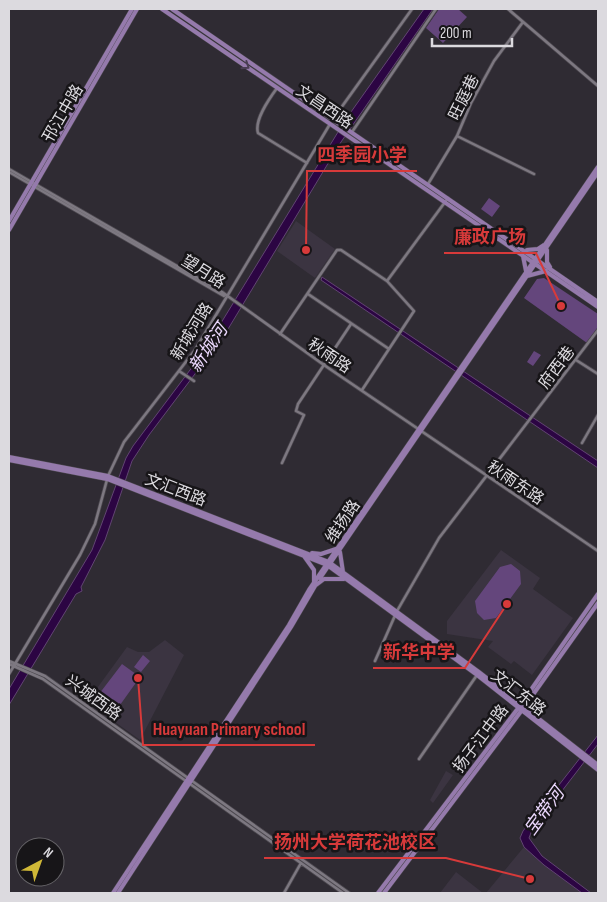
<svg xmlns="http://www.w3.org/2000/svg" width="607" height="902" viewBox="0 0 607 902" font-family="'Sofia Sans Condensed','Noto Sans SC',sans-serif">
	<style>
		.built { fill: #3b3441 }
		.green { fill: #64467c }
		.water { fill: #2c0543; stroke: #614572 }
		.lines { fill: none; stroke-linecap: round; stroke-linejoin: round }
		.minor-casing { stroke: #4b474e; stroke-width: 4 }
		.major-casing { stroke: #4b474e; stroke-width: 5 }
		.minor { stroke: #7d7881; stroke-width: 2.5 }
		.major { stroke: #957aac; stroke-width: 4 }
		.oneway { stroke: #493d53 }
		.labels { text-anchor: middle; stroke-width: 5; stroke-linejoin: round; paint-order: stroke }
		.street-label { font-size: 16px; fill: #dcdadf; stroke: #171518 }
		.water-label { font-size: 18px; font-style: italic; fill: #ebd8fd; stroke: #171518 }
		.leader { fill: none; stroke: #d73a3a; stroke-width: 2 }
		.callout-dot { fill: #d73a3a; stroke: #171518; stroke-width: 2 }
		.callout-label { font-size: 18px; text-anchor: middle; font-weight: bold; fill: #d73a3a; stroke: #171518; stroke-width: 5; stroke-linejoin: round; paint-order: stroke }
	</style>
	<rect width="100%" height="100%" fill="#2f2b33"/>
	<path class="built" d="M296 221 335 249 315 278 277 251Z
		M501 550 540 578 533 589 573 618 532 675 514 661 511 664 488 647 493 641 447 634V621Z
		M165 640 184 655 140 740 87 702 127 647 138 652H149Z
		M446 771 453 775 433 803 430 800Z
		M524 847 544 865 582 893H486Z
		M456 872 483 893H440Z"/>
	<path class="green" d="M439 9H458L467 17 443 43 426 28Z
		M489 198 500 206 492 217 481 209Z
		M544 278 598 314V327L587 343 524 298 537 279Z
		M534 351 541 355 533 366 527 362Z
		M511 564 520 571 521 584 496 618 484 620 477 613 475 601 500 567Z
		M143 655 150 661 141 672 134 667Z
		M122 664 140 677 115 712 96 698Z"/>
	<path class="water" d="M424 9H433L341 142 225 334 149 435 132 461 105 540 81 587 82 591 76 594 9 705V689L92 550 126 458 133 446 202 354 346 119Z
		M322 277 598 461V468L321 280Z
		M598 735V744L532 830 529 838 542 856 591 893H582L544 865 524 847 520 838 523 831Z"/>
	<g class="lines">
		<defs>
			<path id="minor" d="M508 9 598 86
				M277 88C269 99 254 120 258 133L307 163
				M333 119 412 9
				M352 132 436 9
				M457 136 534 174
				M9 169 222 292 324 365 598 551
				M9 172 224 296
				M428 184 457 136 471 103 494 61 523 22
				M387 281 448 198
				M308 294 389 349
				M280 334 337 250H341L387 281 414 311 362 390
				M576 360 598 374
				M179 371 194 381
				M582 443 598 415
				M282 463 304 415 296 411 298 404 351 324
				M9 661 45 676 349 893
				M375 661 397 611 439 538 598 330
				M9 664 43 679 343 893
				M9 674 80 555 95 524 108 476 124 442 195 350 330 124
				M419 759 477 675
				M284 893 301 863"/>
			<path id="major" d="M162 9 598 307
				M172 9 598 302
				M9 221 132 9
				M9 230 137 9
				M527 250 538 249 544 245
				M547 250V262L550 267
				M523 256 526 271
				M527 276 546 271
				M9 457 108 476 329 562 479 672 598 765
				M9 460 107 479 327 565 477 675 598 770
				M340 552 343 572
				M312 553 321 554 336 549
				M304 556 314 570V583
				M320 578 598 172
				M316 585 324 579H344
				M113 893 289 625 309 590 598 167
				M118 893 291 627 315 586
				M378 893 519 707 598 594
				M384 893 522 710 598 603"/>
		</defs>
		<use href="#minor" class="minor-casing"/>
		<use href="#major" class="major-casing"/>
		<use href="#minor" class="minor"/>
		<use href="#major" class="major"/>
	</g>
	<defs><path id="oneway-chevron" d="M-2-3.5L2.5 0L-2 3.5" fill="none" stroke-width="1.6" stroke-linecap="round" stroke-linejoin="round" transform="scale(1.25)"/></defs>
	<use class="oneway" href="#oneway-chevron" transform="translate(246 66) rotate(34)"/>
	<g class="labels">
		<g class="street-label">
			<text transform="translate(463 97) rotate(-64)" y="6">旺庭巷</text>
			<text transform="translate(325 106) rotate(34)" y="6">文昌西路</text>
			<text transform="translate(62 113) rotate(-60)" y="6">邗江中路</text>
			<text transform="translate(204 271) rotate(32)" y="6">望月路</text>
			<text transform="translate(191 331) rotate(-58)" y="6">新城河路</text>
			<text transform="translate(330 355) rotate(34)" y="6">秋雨路</text>
			<text transform="translate(556 367) rotate(-53)" y="6">府西巷</text>
			<text transform="translate(516 482) rotate(34)" y="6">秋雨东路</text>
			<text transform="translate(176 489) rotate(21)" y="6">文汇西路</text>
			<text transform="translate(342 521) rotate(-56)" y="6">维扬路</text>
			<text transform="translate(519 692) rotate(38)" y="6">文汇东路</text>
			<text transform="translate(94 697) rotate(36)" y="6">兴城西路</text>
			<text transform="translate(480 738) rotate(-53)" y="6">扬子江中路</text>
		</g>
		<g class="water-label">
			<text transform="translate(208 348) rotate(-56)" y="6">新城河</text>
			<text transform="translate(544 811) rotate(-54)" y="6">宝带河</text>
		</g>
	</g>
	<path class="leader" d="M306 250L307 171H417M561 306L536 253H444M507 604L465 668H373M138 678L143 745H315M530 879L446 858H264"/>
	<g class="callout-dot">
		<circle cx="306" cy="250" r="5"/>
		<circle cx="561" cy="306" r="5"/>
		<circle cx="507" cy="604" r="5"/>
		<circle cx="138" cy="678" r="5"/>
		<circle cx="530" cy="879" r="5"/>
	</g>
	<g class="callout-label">
		<text x="362" y="161">四季园小学</text>
		<text x="490" y="243">廉政广场</text>
		<text x="419" y="658">新华中学</text>
		<text x="229" y="735">Huayuan Primary school</text>
		<text x="355" y="848">扬州大学荷花池校区</text>
	</g>
	<rect width="607" height="902" fill="none" stroke="#dcdadf" stroke-width="20"/>
	<g transform="translate(40 862) rotate(41)"><circle r="24" fill="#171518" stroke="#666468"/>
	<path d="M0-4L9 19L0 12L-9 19Z" fill="#d0b837"/>
	<text y="-8" font-size="14" font-weight="bold" text-anchor="middle" fill="#dcdadf">N</text>
	</g>
	<path d="M432 38v8h80v-8" fill="none" stroke="#dcdadf" stroke-width="2.5"/>
	<text x="440" y="38" font-size="15" fill="#dcdadf" stroke="#171518" stroke-width="4" paint-order="stroke">200 m</text>
</svg>
